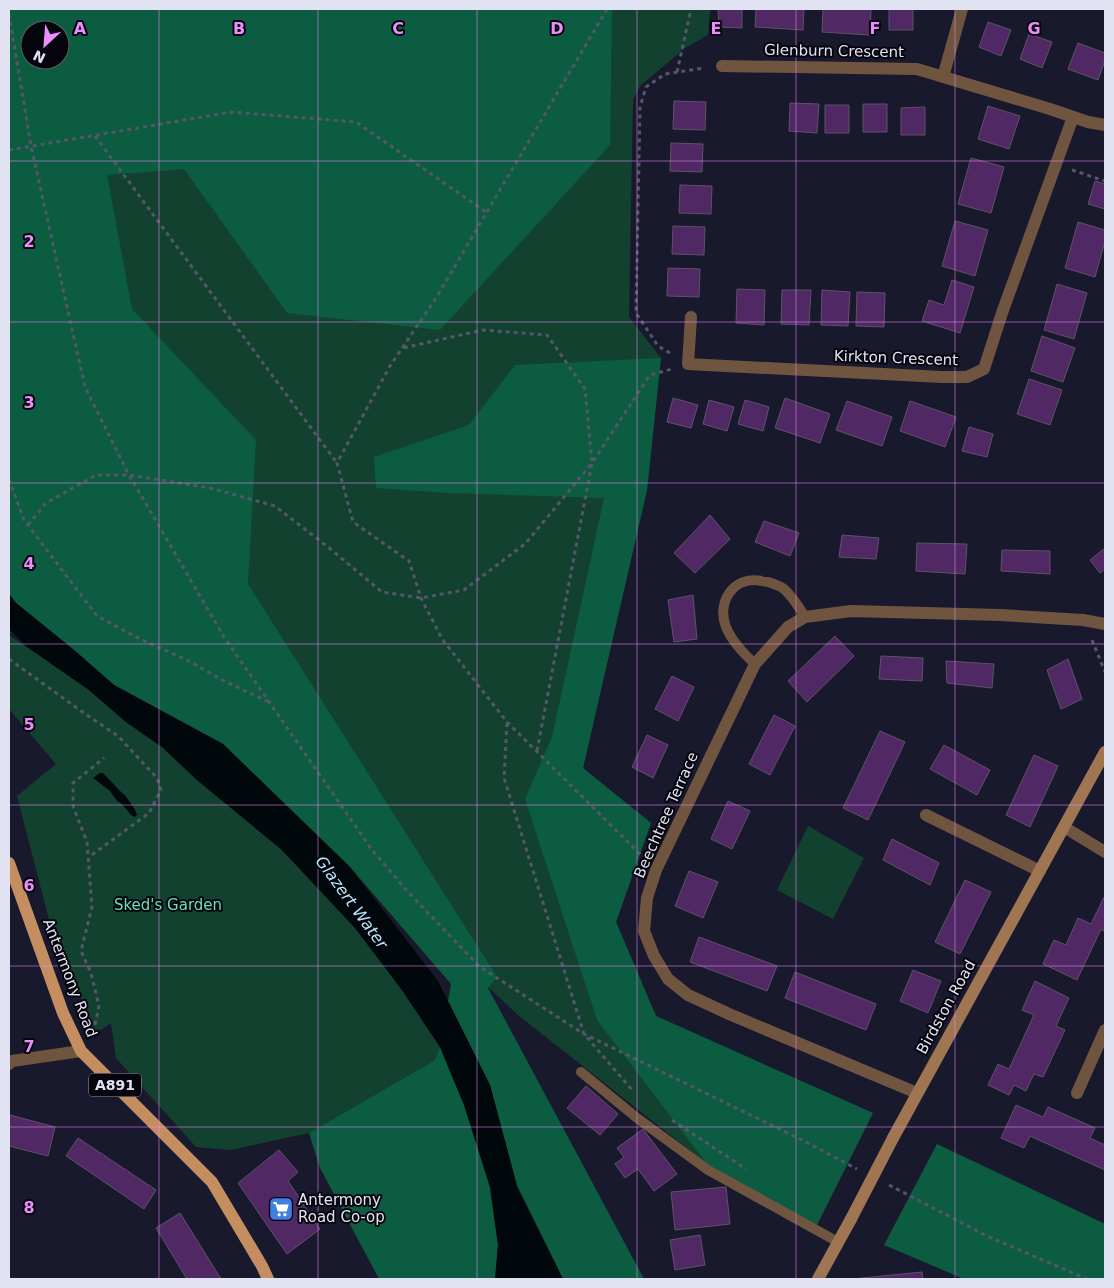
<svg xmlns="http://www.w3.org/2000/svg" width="1114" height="1288" viewBox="0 0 1114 1288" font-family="'DejaVu Sans',sans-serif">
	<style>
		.green { fill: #12422f; fill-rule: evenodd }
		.forest { fill: #0b5c41; fill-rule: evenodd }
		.water { fill: #01080c }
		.building { fill: #4f2864; stroke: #5f5268 }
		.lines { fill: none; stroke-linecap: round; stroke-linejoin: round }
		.path { stroke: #555668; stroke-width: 3; stroke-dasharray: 4 4; stroke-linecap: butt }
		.service { stroke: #6f553f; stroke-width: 10 }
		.minor { stroke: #6f553f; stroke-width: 12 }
		.secondary { stroke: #9f7552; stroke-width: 12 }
		.primary { stroke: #c58e60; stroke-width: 12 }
		.secondary-bridge { stroke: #9f7552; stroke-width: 12 }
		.grid { fill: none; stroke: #eb8dfc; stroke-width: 1; stroke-opacity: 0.55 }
		.labels { text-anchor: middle; stroke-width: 4; stroke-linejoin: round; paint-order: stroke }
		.shield { fill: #06050d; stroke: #a0a0ad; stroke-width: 1 }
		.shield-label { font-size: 14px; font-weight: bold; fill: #e2e3f2 }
		.street-label { font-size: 15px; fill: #e2e3f2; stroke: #06050d }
		.park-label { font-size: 15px; fill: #63e4b1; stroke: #06050d }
		.poi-label { font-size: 15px; fill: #e2e3f2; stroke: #06050d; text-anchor: start }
		.water-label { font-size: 16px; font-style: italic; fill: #b8e7f9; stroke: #06050d }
		.grid-label { font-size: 16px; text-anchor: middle; font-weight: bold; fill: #eb8dfc; stroke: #06050d; stroke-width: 4; stroke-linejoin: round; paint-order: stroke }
	</style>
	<rect width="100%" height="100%" fill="#19192d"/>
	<path class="green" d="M9 9H710L708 35 685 48 640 86 633 100 629 317 661 358 647 490 583 768 651 823 616 922 656 1016 873 1113 707 1164 518 1015 488 987 350 867ZM30 30H60V60H30Z
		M9 635 89 690 126 722 162 747 197 780 282 850 355 928 402 990 440 1047 435 1060 309 1133 230 1150 196 1147 116 1058 111 1023 96 1033 53 935 17 796 56 764 9 709Z
		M808 826 864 858 833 919 777 890Z"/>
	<path class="forest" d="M9 9H612L610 145 440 330 287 313 184 169 107 175 132 309 256 440 248 584 497 977 488 988 644 1279H563L517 1186 490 1085 448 1001 451 984 350 867 223 744 114 685 74 650 16 603 9 594ZM30 30H60V60H30Z
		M661 358 647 490 583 768 651 823 616 922 656 1016 873 1113 816 1227 707 1164 597 1020 525 799 552 737 604 498 448 493 376 488 374 457 469 425 515 365Z
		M440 1047 464 1105 490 1187 498 1245 495 1279H379L320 1168 309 1133 435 1060Z
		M937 1144 1105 1224V1279H964L884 1245Z"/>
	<path class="water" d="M9 594 16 603 74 650 114 685 223 744 350 867 438 981 490 1085 517 1186 563 1279H495L498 1245 490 1187 464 1105 440 1047 402 990 355 928 282 850 197 780 162 747 126 722 89 690 26 646 9 629Z
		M100 773H103L122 793 125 795C129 801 136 810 137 815L135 817 131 815 122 804 117 801 110 791 93 778Z"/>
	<path class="building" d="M718 9H742V28L719 27Z
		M756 9H804L803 30 755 27Z
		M823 9H871L870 35 822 32Z
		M889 9H913V30H889Z
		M988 22 1011 30 1001 56 979 47Z
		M1029 34 1052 42 1042 68 1020 59Z
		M1078 43 1105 53V60L1098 80 1068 69Z
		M674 101 706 102 705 130 673 129Z
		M790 103 819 104 817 133 789 131Z
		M863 104H887V132H863Z
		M825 105H849V133H825Z
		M988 106 1020 116 1009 149 978 139Z
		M925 107V135H901V108Z
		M671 143 703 144 702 172 670 171Z
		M971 158 1004 167 991 213 958 204Z
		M1095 181 1105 184V209L1088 204Z
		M680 185 712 186 711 214 679 213Z
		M955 221 988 230 975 276 942 266Z
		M1078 222 1105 230V241L1095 277 1065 268Z
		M673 226 705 227 704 255 672 254Z
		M668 268 700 269 699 297 667 296Z
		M952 280 974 287 960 333 922 321 929 300 944 305Z
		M1057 284 1087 293 1074 339 1044 330Z
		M737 289 765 290 764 325 736 323Z
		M782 290H811L809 325 781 324Z
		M822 290 850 292 848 326 821 325Z
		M857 292 885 293 884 327 856 326Z
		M1042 336 1075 348 1063 382 1031 371Z
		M1029 379 1062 390 1050 425 1017 414Z
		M673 398 698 405 691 428 667 422Z
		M785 398 830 414 820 443 775 428Z
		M709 400 734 407 727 431 703 424Z
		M745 400 769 407 763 431 738 424Z
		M847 401 892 417 882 446 836 430Z
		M910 401 956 417 945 447 900 431Z
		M969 427 993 434 987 457 962 451Z
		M710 515 730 539 695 573 674 553Z
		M764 521 799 533 790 556 755 542Z
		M842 535 879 538 876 559 839 557Z
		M917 543 967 544 965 574 916 571Z
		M1105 548V569L1100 573 1090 560Z
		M1002 550 1050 551V574L1001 571Z
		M693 595 697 639 674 642 668 600Z
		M835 636 854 656 807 702 788 681Z
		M881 656 923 658 922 681 879 679Z
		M1068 659 1082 699 1061 709 1047 670Z
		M946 661 994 664 992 688 947 683Z
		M672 676 694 687 678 721 655 709Z
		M774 715 795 726 770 775 749 764Z
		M880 731 905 742 868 820 843 808Z
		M647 735 668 745 653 778 632 767Z
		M944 745 990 770 977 795 930 769Z
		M1034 755 1058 766 1030 827 1006 815Z
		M728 801 750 811 732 849 711 839Z
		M892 839 939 863 930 885 883 860Z
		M689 871 718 882 703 918 675 906Z
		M965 880 991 892 960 954 935 942Z
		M1104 897 1105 898V932L1101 929 1077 980 1043 964 1054 940 1066 945 1078 918 1091 924Z
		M699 937 777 966 767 991 690 962Z
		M913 970 941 981 928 1013 900 1001Z
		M795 972 876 1004 866 1030 785 998Z
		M1035 981 1069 998 1056 1026 1065 1030 1043 1077 1034 1074 1026 1091 1014 1085 1009 1095 988 1085 998 1064 1009 1069 1034 1015 1022 1010Z
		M586 1086 618 1114 600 1135 567 1108Z
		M1016 1105 1043 1117 1048 1107 1095 1128 1090 1138 1105 1145V1170L1030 1136 1024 1148 1001 1138Z
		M10 1115 55 1127 48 1156 9 1146V1120Z
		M643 1129 677 1174 654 1191 638 1169 625 1178 615 1164 624 1157 617 1148Z
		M78 1138 156 1190 144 1209 66 1156Z
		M279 1150 298 1172 288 1181 320 1229 287 1254 238 1183Z
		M726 1187 730 1224 675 1230 671 1192Z
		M180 1213 221 1279H187L156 1228Z
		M700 1235 705 1265 675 1270 670 1240Z
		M922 1272 923 1279H852Z"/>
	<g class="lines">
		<path class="path" d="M607 9 436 298 390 366 337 463 353 522 409 561 421 598 442 639 507 722 643 857
			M9 14 31 146 85 387 129 475 224 637 372 850 408 892 480 967 584 1034 806 1142 857 1169
			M677 72 691 9
			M95 136 337 463
			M9 150 231 112 356 122 486 212
			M1072 170 1105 181
			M670 353 658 346 636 313 640 107 646 87 665 74 704 68
			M9 479 24 520 97 616 140 639 189 661 224 681 269 702
			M28 525 46 503 96 475H129L210 488 275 506 328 547 382 592 421 598 464 590 526 543 592 463 585 389 547 335 483 330 403 348
			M1092 640 1105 672
			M9 659 81 711 118 736 157 778 161 790 149 813 89 857
			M507 723 504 778 584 1034 633 1091
			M537 751 592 463 650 375 672 369
			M91 1031 94 1029 99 1006 91 973 81 951 92 907 87 842 73 806V783L104 758
			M672 1120 746 1169
			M889 1185 987 1236 1087 1279"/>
		<path class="service" d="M755 664C744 654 732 642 726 627 716 602 734 575 762 581 769 582 778 585 784 589 793 597 799 607 805 617
			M581 1072 637 1118 708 1170 838 1242"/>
		<path class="minor" d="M722 66 917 69 1050 109 1088 122 1105 125
			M943 77 962 9
			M691 317 688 364 942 377H967L984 369 1002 313 1073 117
			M926 815 1040 871
			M1064 827 1105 852
			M9 1064 12 1061 81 1051
			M917 1093 729 1014 688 995 668 979 654 956 644 931 647 898 656 870 755 664 788 627 805 617 851 611 1001 615 1083 620 1105 624
			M1077 1093 1105 1030"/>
		<path class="secondary" d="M893 1138 1105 752
			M818 1279 851 1219"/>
		<path class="primary" d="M9 863 63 1013 81 1051 212 1182 262 1266 268 1279"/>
		<path class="secondary-bridge" d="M851 1219 893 1138"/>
	</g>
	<path class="grid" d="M159 9V1279M318 9V1279M477 9V1279M637 9V1279M796 9V1279M955 9V1279M9 161H1105M9 322H1105M9 483H1105M9 644H1105M9 805H1105M9 966H1105M9 1127H1105"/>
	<defs>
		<symbol id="supermarket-square" viewBox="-11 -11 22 22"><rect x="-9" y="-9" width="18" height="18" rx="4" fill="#3f7fe0" stroke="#06050d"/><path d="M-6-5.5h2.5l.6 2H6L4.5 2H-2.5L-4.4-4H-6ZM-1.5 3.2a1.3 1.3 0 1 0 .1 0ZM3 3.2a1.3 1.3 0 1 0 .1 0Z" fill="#fff"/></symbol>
	</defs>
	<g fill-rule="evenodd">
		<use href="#supermarket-square" x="267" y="1195" width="28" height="28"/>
	</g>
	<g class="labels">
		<rect class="shield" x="89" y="1073.5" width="52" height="23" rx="4"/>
		<g class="shield-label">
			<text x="115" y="1090">A891</text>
		</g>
		<g class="street-label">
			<text transform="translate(834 51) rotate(1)" y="5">Glenburn Crescent</text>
			<text transform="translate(896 358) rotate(2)" y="5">Kirkton Crescent</text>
			<text transform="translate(666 815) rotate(-66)" y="5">Beechtree Terrace</text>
			<text transform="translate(70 978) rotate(69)" y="5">Antermony Road</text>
			<text transform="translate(946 1007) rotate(-61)" y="5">Birdston Road</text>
		</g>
		<g class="park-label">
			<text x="168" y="910">Sked's Garden</text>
		</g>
		<g class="poi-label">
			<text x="298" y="1205">Antermony<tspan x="298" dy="17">Road Co-op</tspan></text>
		</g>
		<g class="water-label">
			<text transform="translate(352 902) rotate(54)" y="6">Glazert Water</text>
		</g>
	</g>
	<g class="grid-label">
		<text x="80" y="34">A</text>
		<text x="239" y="34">B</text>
		<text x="398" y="34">C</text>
		<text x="557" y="34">D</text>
		<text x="716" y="34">E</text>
		<text x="875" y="34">F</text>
		<text x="1034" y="34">G</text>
		<text x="29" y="247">2</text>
		<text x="29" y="408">3</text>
		<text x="29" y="569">4</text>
		<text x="29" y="730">5</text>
		<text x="29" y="891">6</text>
		<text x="29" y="1052">7</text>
		<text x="29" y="1213">8</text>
	</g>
	<rect width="1114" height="1288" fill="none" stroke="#e2e3f2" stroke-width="20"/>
	<g transform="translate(45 45) rotate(206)"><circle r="24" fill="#06050d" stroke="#5e5e69"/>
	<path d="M0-4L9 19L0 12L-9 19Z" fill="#eb8dfc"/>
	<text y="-8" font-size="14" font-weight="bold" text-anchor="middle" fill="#e2e3f2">N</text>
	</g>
</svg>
